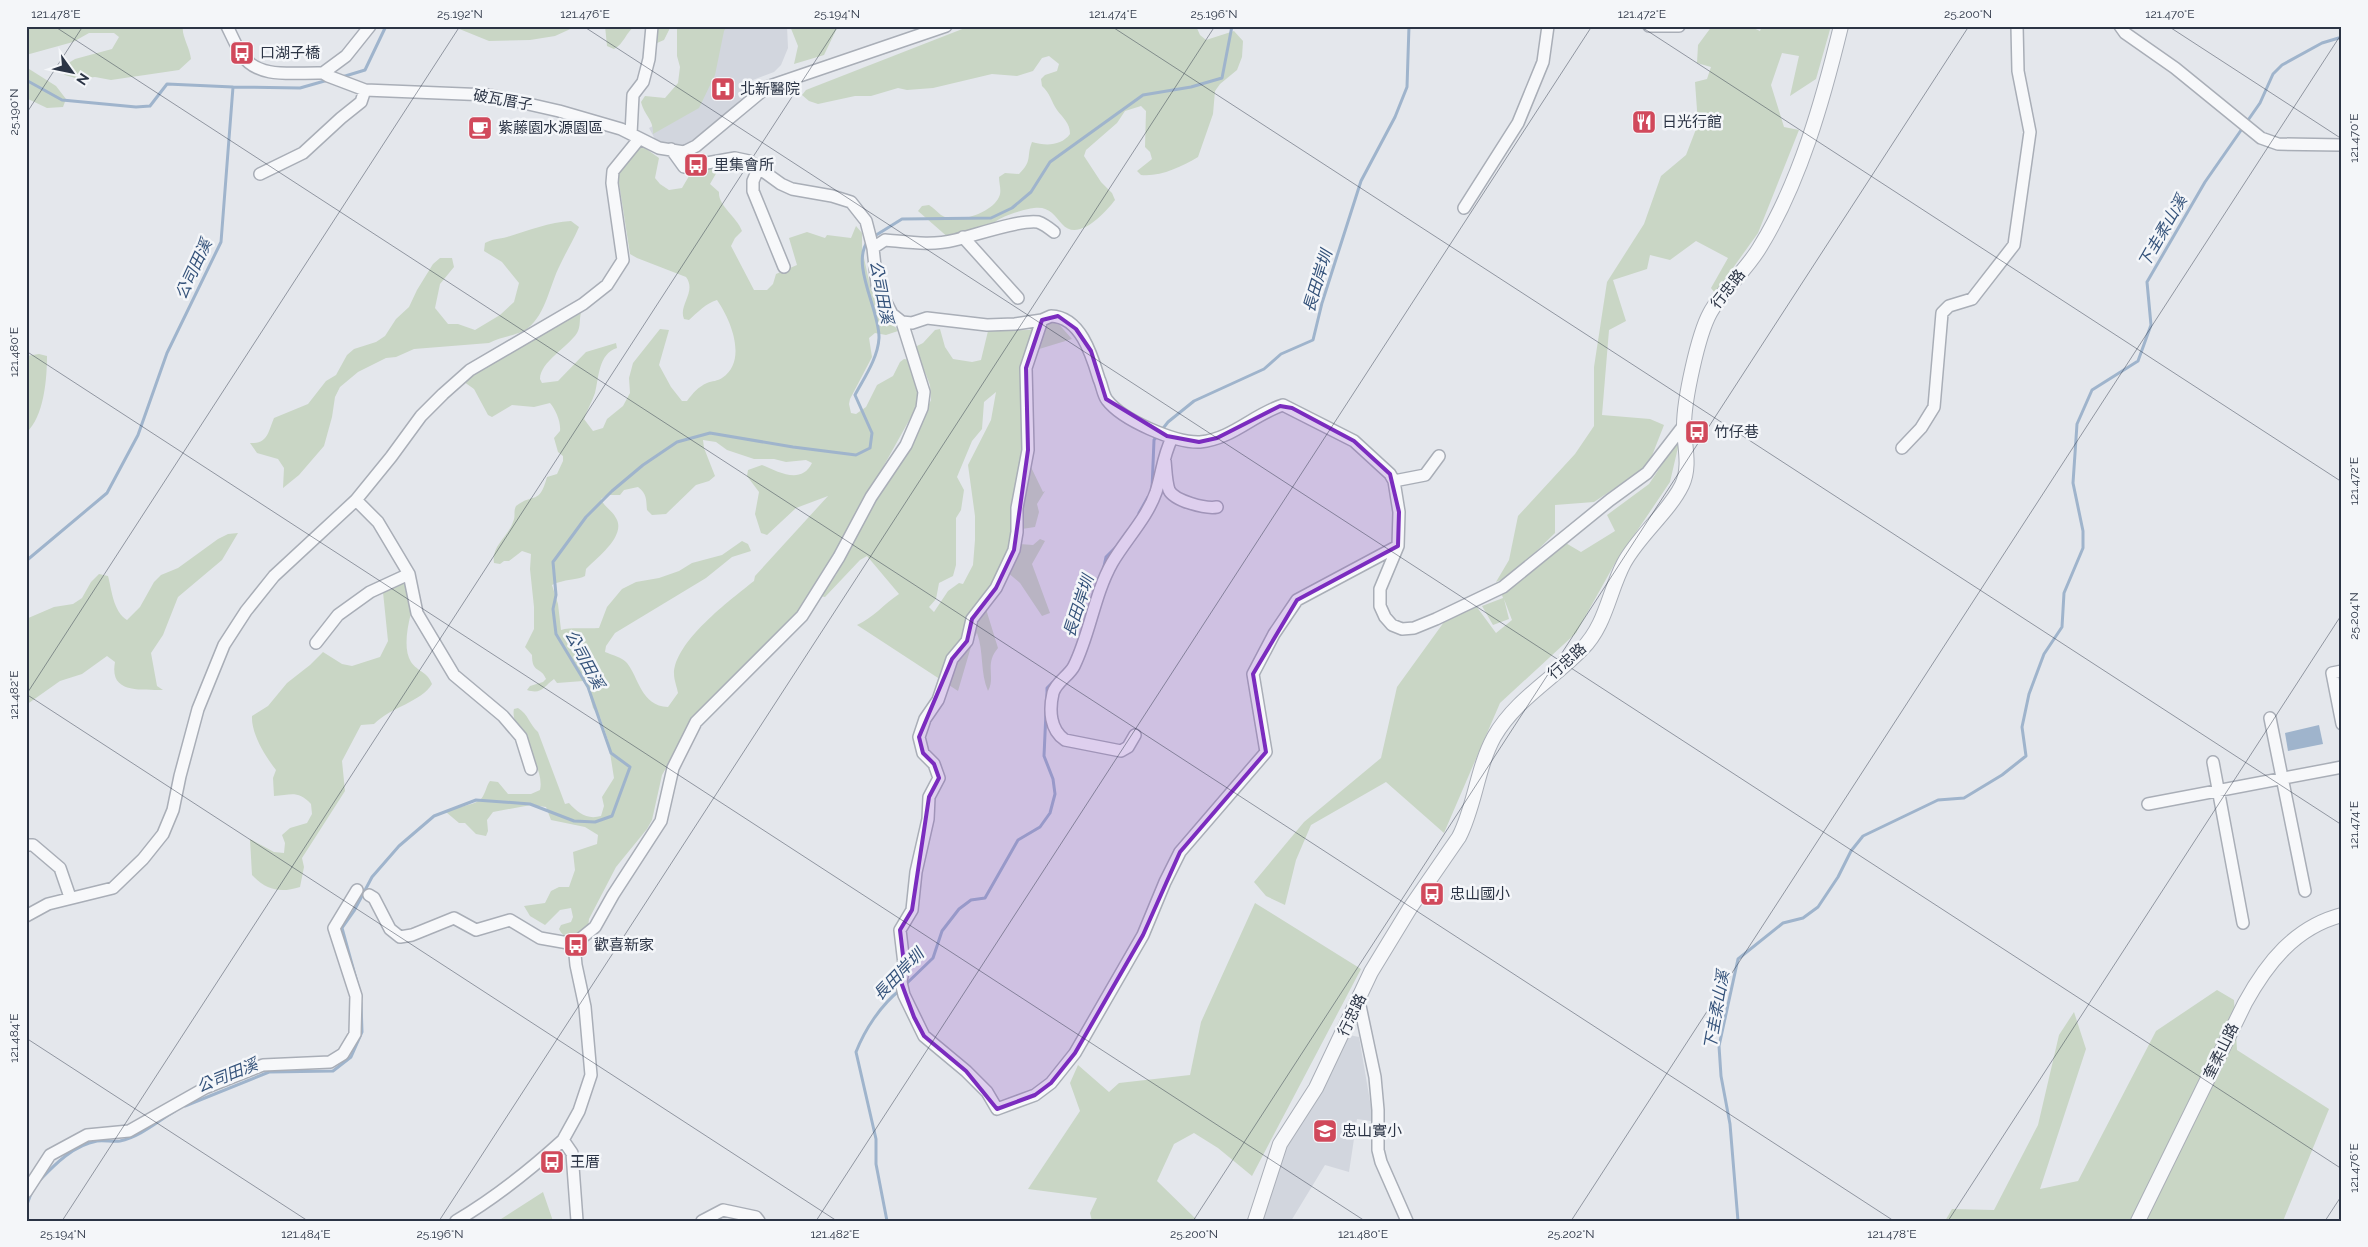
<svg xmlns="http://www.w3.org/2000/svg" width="2368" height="1247" viewBox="0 0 2368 1247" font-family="Raleway,'Noto Sans TC',sans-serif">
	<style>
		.built { fill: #d2d6de }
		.green { fill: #c9d6c5; fill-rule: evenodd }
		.water { fill: #9fb4cc }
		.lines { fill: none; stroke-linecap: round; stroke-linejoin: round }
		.stream { stroke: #9fb4cc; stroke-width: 3 }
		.minor-casing { stroke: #a9aeb7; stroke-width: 14 }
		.tertiary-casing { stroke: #a9aeb7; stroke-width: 16 }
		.minor { stroke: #f7f8fa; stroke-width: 11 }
		.tertiary { stroke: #f7f8fa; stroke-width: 14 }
		.marked { fill: #7b2cbf; fill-opacity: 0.2; stroke: #7b2cbf; stroke-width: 4; stroke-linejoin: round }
		.ticks { fill: none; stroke: #2b3445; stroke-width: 1; stroke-opacity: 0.45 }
		.labels { text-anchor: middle; stroke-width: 5; stroke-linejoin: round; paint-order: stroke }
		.poi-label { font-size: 15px; fill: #2b3445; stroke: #f4f6f9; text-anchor: start }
		.street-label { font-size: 15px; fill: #2b3445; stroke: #f4f6f9 }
		.water-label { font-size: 16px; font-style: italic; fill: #34527a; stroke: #f4f6f9 }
		.neatline { fill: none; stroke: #2b3445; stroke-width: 2 }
		.ticks-label { font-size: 12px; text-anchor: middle; fill: #2b3445 }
	</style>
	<rect width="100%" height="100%" fill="#e4e7ec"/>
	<path class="built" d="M718 26H787L788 48 781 65 774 72 745 83 742 98 722 118 684 146 656 141 649 128 686 109Z
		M1349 1035 1359 1037 1371 1107V1121L1357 1119 1349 1172 1325 1165 1291 1221H1260L1284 1148 1314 1102Z"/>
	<path class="green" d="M26 26H183C181 35 190 48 191 59L179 70 111 80 95 77 79 79 65 75 59 69 75 59 112 49 119 37 114 33H89L73 42 26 55Z
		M452 26H577L555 36 530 40 489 41Z
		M605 26H635C626 32 624 44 614 49L607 46Z
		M644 26H671L664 40 657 43Z
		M677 26H727L724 31 715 75 699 108 653 134C654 120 644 115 641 102L645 96 665 98 678 83 680 67 677 56Z
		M790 26H838L824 55 794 64 798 46Z
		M970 26H1196L1200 35 1206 40 1234 31 1243 41 1242 57 1237 70 1220 84 1215 91 1213 114 1198 157C1181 167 1160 177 1141 175L1137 171 1152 159 1150 152 1145 147 1146 111 1141 106 1125 111 1117 123 1086 150 1084 156 1101 182 1112 193 1115 200C1106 212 1078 243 1062 224 1054 215 1049 206 1034 208 1025 209 1002 216 995 222 990 225 986 232 980 234 971 238 960 238 950 239L918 211 922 206 929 205C934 208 937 212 941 215 957 225 992 213 999 197 1002 191 999 184 999 177L1005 173 1019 174C1033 160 1026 157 1032 142 1046 146 1061 146 1070 134 1070 123 1063 118 1057 110 1051 101 1050 93 1042 86L1041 79 1045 75 1057 71 1059 64 1049 56 1042 58 1033 71 1017 76 992 74 933 88 907 90 898 88 871 96H855L818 104 809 101 802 95 806 90Z
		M1712 26H1749L1760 31 1762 26H1831L1816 79 1790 96 1799 56 1782 53 1771 85 1784 127 1799 130 1758 233 1715 293 1711 288 1728 258 1696 241 1670 260 1650 255 1647 269 1613 280 1626 321 1609 330 1602 415 1650 419 1664 425 1648 466 1594 502 1555 505V533L1512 575 1496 582 1509 560 1518 516 1575 454 1594 426V367L1607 282 1644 224 1661 176 1686 155 1698 124 1695 82 1707 79 1711 67 1697 63 1698 45Z
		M26 67 56 86 66 99 63 107 47 108 26 98Z
		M637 148H645L659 158 655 178 660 184 669 190 682 188 692 171 722 163 710 184 719 192C718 206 736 216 742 231L735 238 731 246 754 290H767L773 284 776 274 797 265 789 238 807 232 825 238 827 235 851 238 856 226 862 233V249L871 290 898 331 886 335 875 333 869 338 872 357 850 399 849 404 851 413 856 414 866 407 877 385 893 376 900 362 904 359 910 360 921 399 805 607 693 721 662 775 652 820 647 829 616 867 589 919 588 928C577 936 567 944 559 929L561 925 571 922 573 917 571 908 560 910 545 925 530 916 524 906 545 903 551 891 559 887H569L575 870 573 852 597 844 598 835 585 827 551 820 546 807 531 805 493 812 487 820 488 831 486 836 476 834 465 823H459L446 812C453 807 472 806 480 800 485 796 486 786 490 781L498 782 508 794H531L540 790C546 764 509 728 514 709L518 708C529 715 529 724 538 732L565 804 569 803C578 813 587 820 601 816L604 806 602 797 614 778 608 740 600 717 593 708 588 689 583 681 557 683 554 679C544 686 542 695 527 690L530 686 543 682 546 679C541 666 532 674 532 655L525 647 534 629V607L530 569 531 554 522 551 509 561H504L500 564 494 563C491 546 508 537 513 522 516 516 513 512 516 506 534 492 539 506 547 477L557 474 563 461V456L558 452 554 438 560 431C561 422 556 410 550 403L534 407 512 405 492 417 488 415 474 389 460 379 581 313C579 320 581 326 577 333 568 347 540 362 540 379L542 383 558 381 586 352 616 343 617 348C598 354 599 378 595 393 592 402 587 410 584 419L593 431 603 428 607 419 623 406 630 393 629 378 633 363 660 329 669 330 659 365 671 387 682 401H687C693 393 698 387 707 383 712 381 718 381 722 378 748 361 731 320 717 300 706 303 697 313 689 320L684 319C678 305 697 292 686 277L637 258 630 254 617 170ZM703 440 716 442 727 450 754 459H774L786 462 806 460 812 463C801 485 779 472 762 465L748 470 747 476 759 492 755 514 761 533 767 535 796 508 828 496 755 576 754 581C730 600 674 642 674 674 674 680 677 687 678 693L668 707C641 706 639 678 627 663 622 657 612 655 605 652L606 646 615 633 706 578 732 557 751 551 748 544 742 541 722 555 692 563 679 571 659 578 636 582 622 589 607 607 599 628C587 629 570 627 561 630L558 604 552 585C563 579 579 580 585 576L586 569C596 558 627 536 616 518 612 510 604 507 601 499L607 495H620L624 490 638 487C647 494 646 499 647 510L652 515 666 514 696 485 709 481 715 476 704 448Z
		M571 221 579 227C573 241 566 252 560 265 550 284 546 314 528 328 518 336 501 336 489 343L414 349 396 357 386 358 358 372 340 387 335 397 332 417 324 446 299 475 283 488 284 468 278 459 257 453 250 443C268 444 268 432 274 418L308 404 326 381 336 375 347 355 354 349 376 342 385 336 396 319 409 307 417 290 433 264 440 258H452L454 267 440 284 435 308 448 324H458L475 330 500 315 514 302 519 283 502 262 484 251 485 243C492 239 499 239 507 237 528 231 549 222 571 221Z
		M1056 321 1072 339 1036 350 1031 362 1029 463 1043 492 1045 491 1037 504 1039 512 1035 527 1022 529 1020 544 1033 545 1040 539 1045 541 1032 564 1050 613 1042 616 1020 583 1007 572 986 609 998 648C984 664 996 677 988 691 980 673 984 652 977 633L973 640 958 691 857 625C873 618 884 604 899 594L867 556 860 560 825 597 820 596 836 575 868 511 914 436 931 400 930 385 915 347 923 343 935 330 940 329 945 347 953 359 972 362 981 360 988 331 1029 330ZM996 392 991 420 968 465 975 516V540L973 565 963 584 959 583 948 591 934 612 929 607 936 599 939 583 953 576 956 565V518L961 510 964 490 957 477 972 441 982 429 984 402Z
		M39 354 47 356C47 379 44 417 26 433V356Z
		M1679 443 1670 482 1614 565 1576 633 1500 703 1444 833 1386 782 1311 825 1296 860 1285 905 1266 896 1254 882 1304 822 1381 758 1397 687 1444 622 1476 606 1496 633 1512 620 1504 599 1509 619 1493 625 1482 606 1503 598 1501 592 1564 542 1581 552 1615 531 1607 515 1649 484 1669 454Z
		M238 533 222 560 178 597 163 635 151 653 157 686 163 690C140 689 109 694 115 662L107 656 82 674 60 681 26 705V619L54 607 73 604 82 598 91 582 99 574 108 576C112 591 113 611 127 620L140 607 154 582 161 575 178 568 218 539 228 534Z
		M412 582 418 590C412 608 400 645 411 662 418 672 427 671 432 684 421 702 391 707 374 724L361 725 342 761 345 791 302 858 304 867 300 887C281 893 267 891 252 875L250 839 274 852 284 853 285 843 282 835 290 828 307 823 312 814 311 804C298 790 291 795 274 796L273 778 276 770C265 756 251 733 252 716L268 706 287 683 310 665 323 652 342 664 352 666 380 657 388 641 383 592 392 586Z
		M1255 903 1361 969 1252 1176 1218 1148 1194 1133 1174 1144 1157 1181 1198 1221H1092L1090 1213 1097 1198 1028 1189 1080 1111 1070 1083 1078 1065 1109 1092 1119 1083 1190 1075 1201 1022Z
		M2217 990 2234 1000 2237 1050 2329 1109 2283 1221H1945L1952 1209 1994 1210 2038 1125 2059 1035 2074 1012 2086 1049 2040 1189 2078 1181 2156 1031Z
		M543 1192 553 1221H498Z"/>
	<path class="water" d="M2319 725 2323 744 2288 751 2285 733Z"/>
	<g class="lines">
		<path class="stream" d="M342 77 365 70 386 26
			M26 80 62 100 136 107 150 106 167 84 233 87
			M873 237 902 219 991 218 1012 208 1031 192 1050 162 1143 95 1191 87 1222 78 1232 26
			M1152 489 1154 440 1168 422 1194 401 1264 369 1281 354 1313 340 1322 303 1361 181 1395 117 1407 87 1409 26
			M1139 513 1148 497
			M26 561 107 493 138 435 167 353 221 242 233 87 300 88 328 80
			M1103 571 1106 557 1116 547
			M1047 698V688L1053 682
			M904 986 933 958 942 931 959 909 971 900 985 898 1018 840 1040 827 1050 813 1055 794 1053 779 1044 756 1046 712
			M361 997 342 928 354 911 372 877 399 846 434 816 476 800 530 804 574 821 595 822 612 816 630 767 611 753 588 687 556 634 553 609 556 595 553 562 586 517 612 491 643 465 677 442 710 433 793 447 856 455 870 448 872 433 855 395C864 378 878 358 879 338 880 311 850 264 868 241
			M185 1106 269 1072 333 1071 351 1057 362 1032 361 1003
			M40 1180C55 1164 74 1145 97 1141 104 1140 113 1142 120 1141 140 1137 158 1121 175 1111
			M26 1207 32 1191
			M887 1221 876 1164V1139L856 1052C865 1029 881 1005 900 990
			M1738 1221 1730 1124 1721 1076 1719 1046 1738 959 1783 923 1803 918 1818 907 1838 877 1851 851 1863 836 1938 800 1964 798 2002 775 2026 756 2022 727 2029 694 2044 654 2062 627 2064 593 2083 548V531L2073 483 2077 424 2092 390 2138 361 2151 325 2147 282 2205 182 2260 103 2273 74 2282 65 2322 43 2342 37"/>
		<defs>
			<path id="minor" d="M227 26C232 36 236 46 242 55 259 80 296 72 323 73L328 76 365 90 489 95 559 111 621 129 659 148 684 152 696 146 767 87 946 26
				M1649 26H1679
				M2120 26 2125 33 2175 68 2261 138 2278 144 2342 145
				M323 73 346 56 370 26
				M631 134 633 95 643 82 649 59 652 26
				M671 149 684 167 735 158 749 161 781 184 792 189 832 196 851 202 866 221 873 248 877 285 892 314 902 322 912 323 927 318 987 325 1015 324 1042 320 1051 316C1081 317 1092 356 1099 379 1102 385 1103 395 1107 400 1122 420 1175 443 1200 442 1232 439 1254 414 1283 405L1354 441 1390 474 1394 481 1399 512 1398 546 1380 589V606L1385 617 1392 625 1402 629 1414 628 1436 619 1503 587 1610 500 1647 473 1684 425
				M759 167 753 181V191L784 267
				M260 174 303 153 341 118 361 102 365 90
				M1464 208 1518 123 1543 62 1548 26
				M963 237 1018 298
				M873 248 885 240C908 242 932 246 955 240 973 236 1020 219 1038 222 1044 224 1049 228 1054 232
				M1042 320 1026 368 1028 450 1017 508V532L1014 550 996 588 972 619 967 641 952 659 938 700 925 719 919 737 923 753 934 764 939 778 929 797 928 819 916 872 912 910 900 930 904 964 901 982 904 995 924 1036 966 1071 987 1092 997 1109 1035 1095 1051 1083 1075 1053 1143 935 1165 882 1180 852 1266 752 1253 674 1274 634 1297 600 1398 546
				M1902 448 1921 428 1934 407 1942 313 1949 306 1972 299 2014 245 2030 132 2018 71 2017 26
				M1165 461C1166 470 1166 481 1169 490 1174 501 1206 509 1217 507
				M1394 481 1425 475 1439 456
				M356 500 378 522 409 574 417 613 454 675 503 716 521 737 531 769
				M316 643 338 615 370 592 409 574
				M2342 671 2332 673 2342 724
				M2270 718 2305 891
				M1135 735 1128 747 1121 751 1065 740C1050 730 1049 710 1053 693 1056 682 1069 676 1074 666 1090 634 1094 595 1112 563 1126 539 1147 518 1156 492 1162 473 1163 456 1172 438
				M2213 762 2243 923
				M2148 804 2342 767
				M26 845H33L60 868 70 897
				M369 895 374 898 390 929 400 937 412 935 454 918 476 930 510 920 540 938 574 944
				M26 916 48 904 113 888 143 859 163 834 173 810 180 776 198 709 224 645 246 611 274 576 356 500 391 457 421 416 443 394 470 370 583 304 607 285 623 260 612 183 613 171 639 139
				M1359 1001 1375 1077 1378 1110V1150L1381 1162 1407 1221
				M563 1140 579 1111 591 1075 585 1007 576 965 574 944 595 927 613 895 661 821 673 768 696 722 802 616 839 557 871 497 906 445 922 408 924 392 902 322
				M26 1192 50 1155 87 1135 129 1131 205 1088 263 1065 330 1062 343 1054 355 1034 356 996 334 928 357 890
				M456 1221C495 1198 530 1170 563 1140L572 1153 577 1221
				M702 1221 723 1210 756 1217 759 1221"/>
			<path id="tertiary" d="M1255 1221 1280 1144 1316 1088 1371 972 1410 908 1459 837C1475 806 1477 768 1494 737 1515 700 1553 679 1582 649 1606 625 1609 591 1624 563 1640 534 1669 512 1682 485 1691 466 1684 445 1684 426 1684 400 1698 335 1710 313 1723 289 1746 271 1760 247 1800 182 1823 100 1841 26
				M2138 1221 2245 1003C2267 963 2295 927 2342 915"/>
		</defs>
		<use href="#minor" class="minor-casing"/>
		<use href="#tertiary" class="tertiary-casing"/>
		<use href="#minor" class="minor"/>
		<use href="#tertiary" class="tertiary"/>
	</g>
	<path class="marked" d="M1058 316 1076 329 1091 351 1106 399 1167 436 1199 442 1217 438 1280 406 1292 408 1354 441 1390 474 1399 512 1398 546 1297 600 1253 674 1266 752 1180 852 1143 935 1075 1053 1051 1083 1035 1095 997 1109 966 1071 924 1036 914 1017 901 982 904 964 900 930 912 910 929 797 939 778 934 764 923 753 919 737 952 659 967 641 972 619 996 588 1014 550 1028 450 1026 368 1042 320Z"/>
	<path class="ticks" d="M54 26 1894 1221M583 26 2342 1169M1111 26 2342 825M1640 26 2342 482M2168 26 2342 139M26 114 83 26M26 351 1365 1221M26 694 837 1221M26 695 460 26M26 1038 308 1221M62 1221 838 26M439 1221 1215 26M816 1221 1592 26M1193 1221 1969 26M1571 1221 2342 33M1948 1221 2342 614M2325 1221 2342 1195"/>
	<defs>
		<symbol id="bus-square" viewBox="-11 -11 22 22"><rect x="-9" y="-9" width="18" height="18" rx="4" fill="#d1495b" stroke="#f4f6f9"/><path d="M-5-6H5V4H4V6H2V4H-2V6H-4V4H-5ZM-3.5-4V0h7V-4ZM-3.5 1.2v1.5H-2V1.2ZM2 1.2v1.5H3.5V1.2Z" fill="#fff"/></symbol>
		<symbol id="hospital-square" viewBox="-11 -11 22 22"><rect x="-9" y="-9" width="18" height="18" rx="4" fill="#d1495b" stroke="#f4f6f9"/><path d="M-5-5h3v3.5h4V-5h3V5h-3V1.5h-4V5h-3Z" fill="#fff"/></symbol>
		<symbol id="restaurant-square" viewBox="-11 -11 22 22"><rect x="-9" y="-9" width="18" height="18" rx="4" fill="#d1495b" stroke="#f4f6f9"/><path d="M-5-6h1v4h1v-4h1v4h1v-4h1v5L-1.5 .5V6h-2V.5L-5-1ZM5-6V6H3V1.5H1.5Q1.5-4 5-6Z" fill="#fff"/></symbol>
		<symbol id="cafe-square" viewBox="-11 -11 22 22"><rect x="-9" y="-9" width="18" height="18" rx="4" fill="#d1495b" stroke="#f4f6f9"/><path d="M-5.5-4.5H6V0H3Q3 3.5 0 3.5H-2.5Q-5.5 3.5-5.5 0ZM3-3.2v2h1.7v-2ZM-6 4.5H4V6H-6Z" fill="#fff"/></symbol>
		<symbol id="school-square" viewBox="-11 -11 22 22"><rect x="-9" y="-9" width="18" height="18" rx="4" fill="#d1495b" stroke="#f4f6f9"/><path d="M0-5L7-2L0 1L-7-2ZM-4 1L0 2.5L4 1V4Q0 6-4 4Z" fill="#fff"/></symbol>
	</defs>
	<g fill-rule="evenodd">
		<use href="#bus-square" x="228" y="39" width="28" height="28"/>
		<use href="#hospital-square" x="709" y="75" width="28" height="28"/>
		<use href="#restaurant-square" x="1630" y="108" width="28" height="28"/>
		<use href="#cafe-square" x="466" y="114" width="28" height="28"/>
		<use href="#bus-square" x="682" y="151" width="28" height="28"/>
		<use href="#bus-square" x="1683" y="418" width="28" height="28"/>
		<use href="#bus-square" x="1418" y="880" width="28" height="28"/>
		<use href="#bus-square" x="562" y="931" width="28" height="28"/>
		<use href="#school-square" x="1311" y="1117" width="28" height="28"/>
		<use href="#bus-square" x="538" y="1148" width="28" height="28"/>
	</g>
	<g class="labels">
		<g class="poi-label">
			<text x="260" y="58">口湖子橋</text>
			<text x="740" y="94">北新醫院</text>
			<text x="1662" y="127">日光行館</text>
			<text x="498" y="133">紫藤園水源園區</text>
			<text x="714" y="170">里集會所</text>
			<text x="1714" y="437">竹仔巷</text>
			<text x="1450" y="899">忠山國小</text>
			<text x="594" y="950">歡喜新家</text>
			<text x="1342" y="1136">忠山實小</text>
			<text x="570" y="1167">王厝</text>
		</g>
		<g class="street-label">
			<text transform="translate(503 100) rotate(10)" y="5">破瓦厝子</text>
			<text transform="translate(1728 289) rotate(-52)" y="5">行忠路</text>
			<text transform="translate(1567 661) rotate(-42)" y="5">行忠路</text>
			<text transform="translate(1352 1015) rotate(-64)" y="5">行忠路</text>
			<text transform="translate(2221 1051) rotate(-64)" y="5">奎柔山路</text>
		</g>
		<g class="water-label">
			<text transform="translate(2162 231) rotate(-60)" y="6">下圭柔山溪</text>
			<text transform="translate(193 269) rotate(-65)" y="6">公司田溪</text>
			<text transform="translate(1317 281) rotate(-73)" y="6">長田岸圳</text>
			<text transform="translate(882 292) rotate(79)" y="6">公司田溪</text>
			<text transform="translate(1078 606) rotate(-72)" y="6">長田岸圳</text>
			<text transform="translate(585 659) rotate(62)" y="6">公司田溪</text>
			<text transform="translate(898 974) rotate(-46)" y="6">長田岸圳</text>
			<text transform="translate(1716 1010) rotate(-80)" y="6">下圭柔山溪</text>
			<text transform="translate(227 1075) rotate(-22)" y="6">公司田溪</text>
		</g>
	</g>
	<rect width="2368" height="1247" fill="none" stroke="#f4f6f9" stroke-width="55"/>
	<g transform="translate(72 72) rotate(123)" stroke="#f4f6f9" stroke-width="4" paint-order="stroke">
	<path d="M0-4L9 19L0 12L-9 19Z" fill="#2b3445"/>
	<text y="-8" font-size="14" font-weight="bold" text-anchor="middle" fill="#2b3445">N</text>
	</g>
	<rect x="28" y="28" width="2312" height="1192" class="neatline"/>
	<g class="ticks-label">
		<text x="56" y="18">121.478°E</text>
		<text x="460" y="18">25.192°N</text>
		<text x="585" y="18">121.476°E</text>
		<text x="837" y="18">25.194°N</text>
		<text x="1113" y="18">121.474°E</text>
		<text x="1214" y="18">25.196°N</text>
		<text x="1642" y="18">121.472°E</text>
		<text x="1968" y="18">25.200°N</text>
		<text x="2170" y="18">121.470°E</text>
		<text transform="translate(14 112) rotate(-90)" y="4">25.190°N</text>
		<text transform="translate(2354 138) rotate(-90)" y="4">121.470°E</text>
		<text transform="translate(14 352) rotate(-90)" y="4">121.480°E</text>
		<text transform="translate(2354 481) rotate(-90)" y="4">121.472°E</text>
		<text transform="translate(2354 616) rotate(-90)" y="4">25.204°N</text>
		<text transform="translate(14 695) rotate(-90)" y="4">121.482°E</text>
		<text transform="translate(2354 825) rotate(-90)" y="4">121.474°E</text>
		<text transform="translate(14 1038) rotate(-90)" y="4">121.484°E</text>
		<text transform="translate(2354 1168) rotate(-90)" y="4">121.476°E</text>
		<text x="63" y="1238">25.194°N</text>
		<text x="306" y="1238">121.484°E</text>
		<text x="440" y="1238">25.196°N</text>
		<text x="835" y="1238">121.482°E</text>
		<text x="1194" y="1238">25.200°N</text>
		<text x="1363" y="1238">121.480°E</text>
		<text x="1571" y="1238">25.202°N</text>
		<text x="1892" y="1238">121.478°E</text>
	</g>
</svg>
